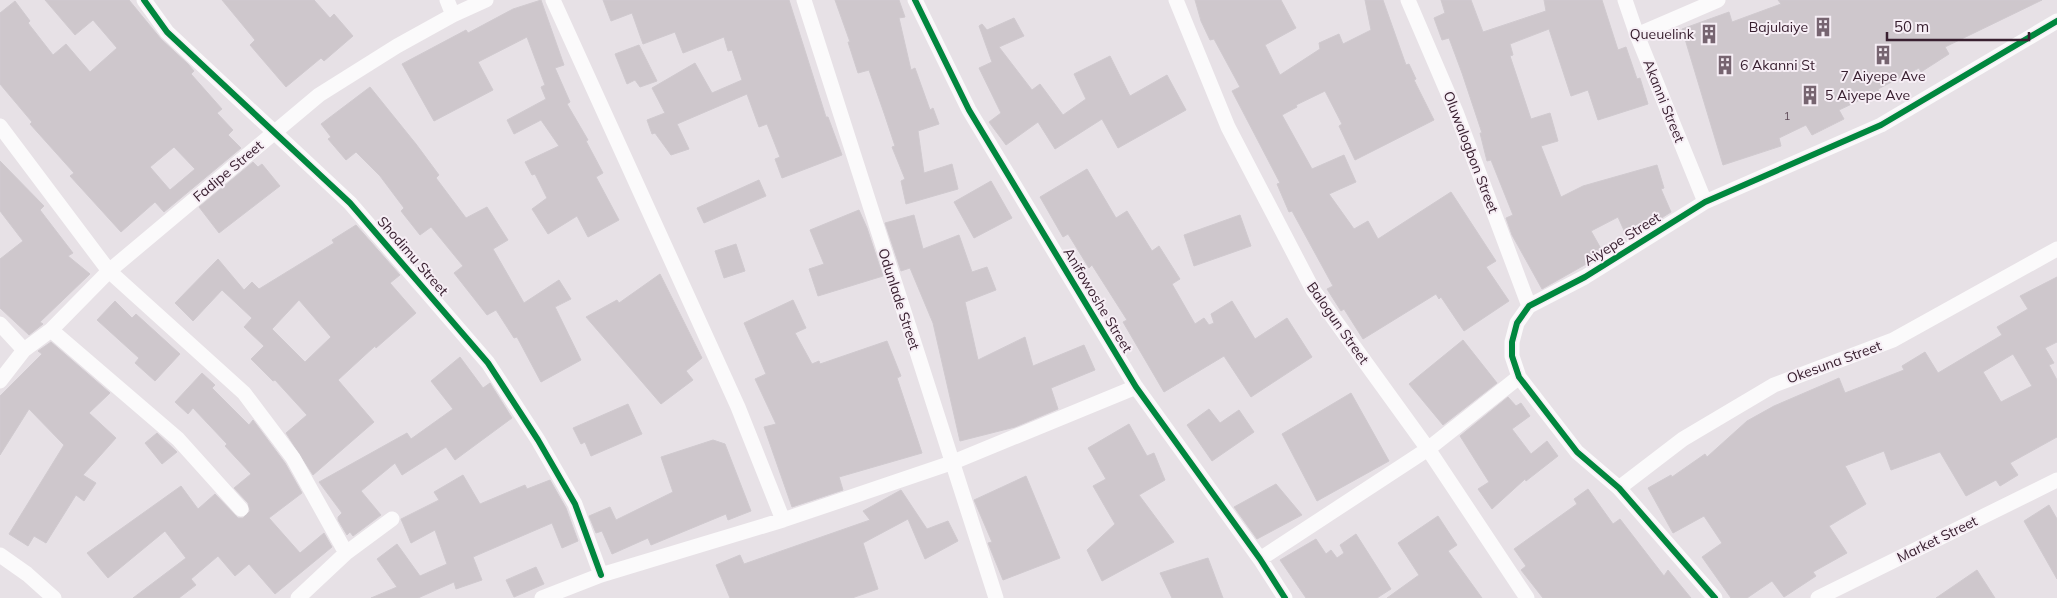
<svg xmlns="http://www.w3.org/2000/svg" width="2057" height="598" viewBox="0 0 2057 598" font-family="Mulish,sans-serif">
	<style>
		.building { fill: #cec7cc; stroke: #d0cacf; fill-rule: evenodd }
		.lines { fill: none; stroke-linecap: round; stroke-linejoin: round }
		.minor { stroke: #fbfafb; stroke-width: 15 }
		.cycleway-casing { stroke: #f6eef5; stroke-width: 9 }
		.cycleway { stroke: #00873e; stroke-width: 6 }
		.labels { text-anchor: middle; stroke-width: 4; stroke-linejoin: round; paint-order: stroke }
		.number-label { font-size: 11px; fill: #604c59 }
		.poi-label { font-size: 14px; fill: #392030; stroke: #f6eef5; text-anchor: end }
		.street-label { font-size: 14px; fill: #392030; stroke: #f6eef5 }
	</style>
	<rect width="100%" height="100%" fill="#e7e1e6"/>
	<path class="building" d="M45 0H129L161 39 188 64 194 71 191 74 222 109 217 113 233 130 228 135 241 148 164 212 155 202 121 232 70 176 74 173 30 124 32 122 0 84V13L15 1 30 21 28 23 53 55 66 44 90 72 117 48 93 20 75 35ZM174 147 195 169 170 190 150 167Z
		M222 0H314L330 18 334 14 353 36 324 61 321 58 286 87 250 45 255 40Z
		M541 0 564 65 555 68 570 102 567 104 588 140 586 141 603 173 596 177 619 220 588 237 577 216 548 234 532 209 547 198 535 174 532 175 525 162 559 146 541 120 514 134 507 120 546 99 541 87 545 85 527 37 478 62 493 90 434 121 402 64 466 30 468 33 513 9Z
		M603 0H789L826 117H828L842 155 782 178 775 159 780 157 767 124 759 127 747 94 677 124 689 149 671 155 655 133 652 134 647 120 665 113 652 88 695 63 712 93 742 80 732 50 728 51 724 37 683 53 675 32 643 44 632 13 611 21Z
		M835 0H899L905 17 899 18 911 70 915 68 930 110 933 108 939 124 918 131 924 173 952 164 958 189 906 204 901 181 905 179 892 147 895 146 884 113 869 70 858 73 848 42H850Z
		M1195 0H1281L1296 28 1265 45 1280 75 1320 49 1319 43 1339 34 1343 44 1371 30 1365 0H1383L1406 65 1409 64 1416 79 1414 80 1434 120 1355 160 1339 126 1342 124 1325 91 1296 105 1297 107 1282 115 1312 169 1344 155 1356 182 1329 194 1354 229 1368 221 1378 239 1451 192 1496 261 1486 267 1509 301 1464 331 1441 297 1439 299 1436 294 1363 339 1344 309 1341 311 1327 289 1333 286 1292 211 1289 212 1277 184 1280 183 1232 91 1240 87 1214 39 1210 40 1201 21Z
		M1441 0H1471L1483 32 1546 11 1544 0H1602L1618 50 1626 47 1637 79 1640 78 1648 104 1598 120 1588 90 1571 96 1549 29 1510 44 1513 55 1510 56 1531 119 1550 113 1558 141 1541 146 1561 197 1583 186 1657 165 1664 188 1661 189 1671 212 1644 229 1627 237 1618 217 1591 231 1604 254 1542 289 1512 235 1506 218 1513 215 1491 160 1487 161 1480 133H1482L1462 73 1449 38 1442 40 1434 18 1445 13Z
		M1778 0H2042L1945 47 1949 54 1921 72 1919 68 1878 89 1879 91 1839 110 1844 119 1812 135 1806 125 1779 138 1781 146 1723 165 1682 29 1729 12 1732 22 1781 4Z
		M1014 18 1024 36 999 47 1032 90 1040 84 1063 115 1086 99 1074 74 1110 56 1130 96 1167 75 1186 110 1118 148 1102 119 1055 149 1038 122 1006 145 989 122 1001 113 979 68 992 62 979 26 982 24 987 30Z
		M639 45 657 81 640 87 635 80 627 84 615 54Z
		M370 87 416 144 439 175 436 178 466 218 487 207 508 240 493 249 524 303 559 280 571 299 555 307 581 360 541 382 517 337 514 338 496 310 487 315 454 273 463 266 431 227 420 235 401 211 404 208 380 176 356 152 346 160 328 139 331 137 321 124Z
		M0 161 44 206 40 210 73 253 68 256 90 274 40 322 43 324 29 335 0 308V259L23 241 0 211Z
		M253 162 258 167 262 164 280 186 219 233 199 207Z
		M1087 169 1116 218 1127 211 1152 251 1159 246 1180 279 1172 284 1195 324 1204 318 1209 325 1214 323 1211 314 1232 301 1255 339 1287 318 1312 357 1251 397 1224 356 1164 392 1123 322 1127 320 1092 265 1089 268 1068 234 1063 237 1040 197Z
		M759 180 766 196 704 223 697 208Z
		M991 181 1012 218 974 238 954 202Z
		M859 210 867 228 883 276 818 296 809 269 824 264 810 230Z
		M914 215 923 249 959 235 972 272 987 267 996 290 965 302 978 360 1025 337 1033 366 1084 345 1095 370 1051 388 1058 409 1015 427 960 441 933 323 910 268 901 271 885 223Z
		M1240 215 1251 246 1194 266 1184 235Z
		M356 225 400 275 390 283 416 313 376 348 375 346 338 380 374 422 313 475 286 433 307 415 275 380 273 381 251 359 264 346 244 327 252 318 222 290 193 321 175 303 218 259 244 290 252 282 259 289 334 243 332 240ZM299 300 331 337 305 362 272 329Z
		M736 244 745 271 724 278 715 251Z
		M660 274 702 358 686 371 693 380 661 404 586 317 617 300 619 303Z
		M2057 277V342L2045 348 2054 363 2049 365 2057 380V437L2010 463 2018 475 2000 486 1996 480 1966 496 1940 452 1891 470 1884 451 1845 466 1866 504 1829 526 1847 553 1813 572 1816 576 1784 597 1772 581 1747 598H1731L1702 557 1722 543 1704 516 1673 533 1648 488 1671 475 1672 477 1705 454 1707 457 1747 421 1774 406 1839 378 1845 393 1904 370 1902 366 1925 352 1938 373 2002 335 1997 327 2028 309 2020 296ZM2013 354 2032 386 2001 402 1983 372Z
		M793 300 806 328 795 333 812 364 819 361 820 364 887 341 901 376 897 378 922 453 839 477 843 490 792 507 764 427 776 424 755 379 766 374 744 323Z
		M115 301 132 318 136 314 180 354 155 381 135 363 139 358 97 320Z
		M1463 340 1497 383 1443 425 1409 384Z
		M51 342 110 393 89 413 116 438 83 475 96 483 84 501 76 495 46 543 34 536 28 546 9 534 64 445 29 409 0 455V396L42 354 38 351Z
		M460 357 483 388 490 383 512 418 455 460 446 447 402 475 395 463 361 491 381 515 353 536 350 532 347 535 338 520V517L342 513 319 482 407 433 411 439 453 409 431 381Z
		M202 373 215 385 212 388 249 425 253 420 285 463 302 493 269 518 300 553 324 533 332 547 275 594 249 564 235 576 218 556 191 579 196 585 179 598H133L186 558 165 531 108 578 87 553 181 486 198 509 215 494 238 518H243L250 511 248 503 234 488 251 474 225 446 227 444 193 408 188 414 175 402Z
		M1351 393 1389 461 1317 501 1282 434Z
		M1508 397 1516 406 1521 403 1530 416 1512 429 1531 454 1547 441 1558 456 1526 481 1525 479 1492 509 1478 489 1489 482 1460 436Z
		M628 404 642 434 591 456 585 442 581 444 573 428Z
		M1209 409 1220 423 1239 410 1254 432 1212 461 1187 425Z
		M1129 424 1147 456 1154 453 1165 480 1139 495 1174 542 1102 581 1087 550 1115 524 1093 486 1106 479 1088 448Z
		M157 433 177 452 162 464 145 443Z
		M713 440 725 444 751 511 728 520 726 514 651 545 648 538 612 554 602 531 596 533 589 516 610 507 616 520 673 492 661 457Z
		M463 475 480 504 525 485 527 489 550 480 566 508 578 541 562 548 552 523 473 557 482 580 456 589 454 582 418 598H371L397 587 377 559 397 544 420 576 447 564 435 530 411 543 401 519 439 500 434 492Z
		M1026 476 1060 558 1003 580 988 543 992 542 974 500Z
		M1276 484 1302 515 1257 539 1234 507Z
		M1588 489 1613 524 1620 519 1664 576 1668 570 1691 598H1543L1521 570 1526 566 1514 549 1577 504 1574 499Z
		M901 490 927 529 948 521 958 541 925 559 908 519 863 543 878 589 852 598H730L716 565 740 555 744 564 870 520 863 511Z
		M2049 505 2057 519V579L2024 521Z
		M1438 516 1457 545 1448 551 1482 598H1387L1419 575 1398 543Z
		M1356 534 1391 589 1377 598H1306L1280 560 1316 539 1326 554 1331 550 1337 558 1344 553 1340 545Z
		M1208 558 1223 598H1172L1160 573Z
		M536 567 544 584 514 597 506 580Z
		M1977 570 1995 598H1936Z"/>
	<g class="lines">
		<path class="minor" d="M144 0 167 32 350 203 488 363 538 440 575 504 601 575
			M447 0 453 15
			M553 0 738 407 783 520
			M804 0 996 598
			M915 0 969 110 1136 387 1260 559 1285 598
			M1176 0 1228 127 1313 290 1428 449 1527 598
			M1408 0 1456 112 1529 306
			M1625 0 1637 35 1705 202
			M1637 35 1718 0
			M0 126 109 271 244 393 293 458 346 553
			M0 324 24 350
			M51 330 178 439 241 509
			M0 381 24 350 51 330 109 271 319 95 397 46 453 15 486 0
			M1619 488 1683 439 1774 385 1893 340 2057 249
			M0 555 27 574 54 598
			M1260 559 1428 449 1519 377
			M298 598 346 553 392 519
			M542 598 601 575 783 520 951 463 1136 387
			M1715 598 1619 488 1577 452 1519 377 1512 356V342L1517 323 1529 306 1585 277 1705 202 1881 125 2057 21
			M1818 598 2057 480"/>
		<defs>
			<path id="cycleway" d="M144 0 167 32 350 203 488 363 538 440 575 504 601 575
				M915 0 969 110 1136 387 1260 559 1285 598
				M1715 598 1619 488 1577 452 1519 377 1512 356V342L1517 323 1529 306 1585 277 1705 202 1881 125 2057 21"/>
		</defs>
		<use href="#cycleway" class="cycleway-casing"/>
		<use href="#cycleway" class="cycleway"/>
	</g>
	<defs>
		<symbol id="building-bare" viewBox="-9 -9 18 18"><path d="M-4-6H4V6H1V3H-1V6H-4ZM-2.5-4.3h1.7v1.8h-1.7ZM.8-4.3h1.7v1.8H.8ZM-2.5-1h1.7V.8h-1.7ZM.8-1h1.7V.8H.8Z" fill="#766470" stroke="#f6eef5" stroke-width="2.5" paint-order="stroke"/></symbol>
	</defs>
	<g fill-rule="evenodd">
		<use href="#building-bare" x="1809" y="13" width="28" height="28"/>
		<use href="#building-bare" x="1695" y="20" width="28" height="28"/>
		<use href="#building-bare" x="1869" y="41" width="28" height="28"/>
		<use href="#building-bare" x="1711" y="51" width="28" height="28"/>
		<use href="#building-bare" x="1796" y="81" width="28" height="28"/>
	</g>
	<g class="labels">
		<g class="number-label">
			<text x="1787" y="120">1</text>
		</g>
		<g class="poi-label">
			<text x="1808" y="32">Bajulaiye</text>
			<text x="1694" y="39">Queuelink</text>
			<text x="1740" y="70" text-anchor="start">6 Akanni St</text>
			<text x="1883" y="81" text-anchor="middle">7 Aiyepe Ave</text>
			<text x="1825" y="100" text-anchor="start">5 Aiyepe Ave</text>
		</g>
		<g class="street-label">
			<text transform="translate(1664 101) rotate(68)" y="5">Akanni Street</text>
			<text transform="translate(1471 152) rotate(69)" y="5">Oluwalogbon Street</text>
			<text transform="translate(228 171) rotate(-40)" y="5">Fadipe Street</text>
			<text transform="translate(1622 239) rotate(-32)" y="5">Aiyepe Street</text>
			<text transform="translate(413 256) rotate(49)" y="5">Shodimu Street</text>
			<text transform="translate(899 299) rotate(72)" y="5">Odunlade Street</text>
			<text transform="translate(1098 300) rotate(59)" y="5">Anifowoshe Street</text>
			<text transform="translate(1338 323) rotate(55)" y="5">Balogun Street</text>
			<text transform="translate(1834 362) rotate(-20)" y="5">Okesuna Street</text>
			<text transform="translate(1937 539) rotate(-26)" y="5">Market Street</text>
		</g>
	</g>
	<path d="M1887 32v8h142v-8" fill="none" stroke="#392030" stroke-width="2.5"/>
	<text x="1894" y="32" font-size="15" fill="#392030" stroke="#f6eef5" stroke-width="4" paint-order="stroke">50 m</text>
</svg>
